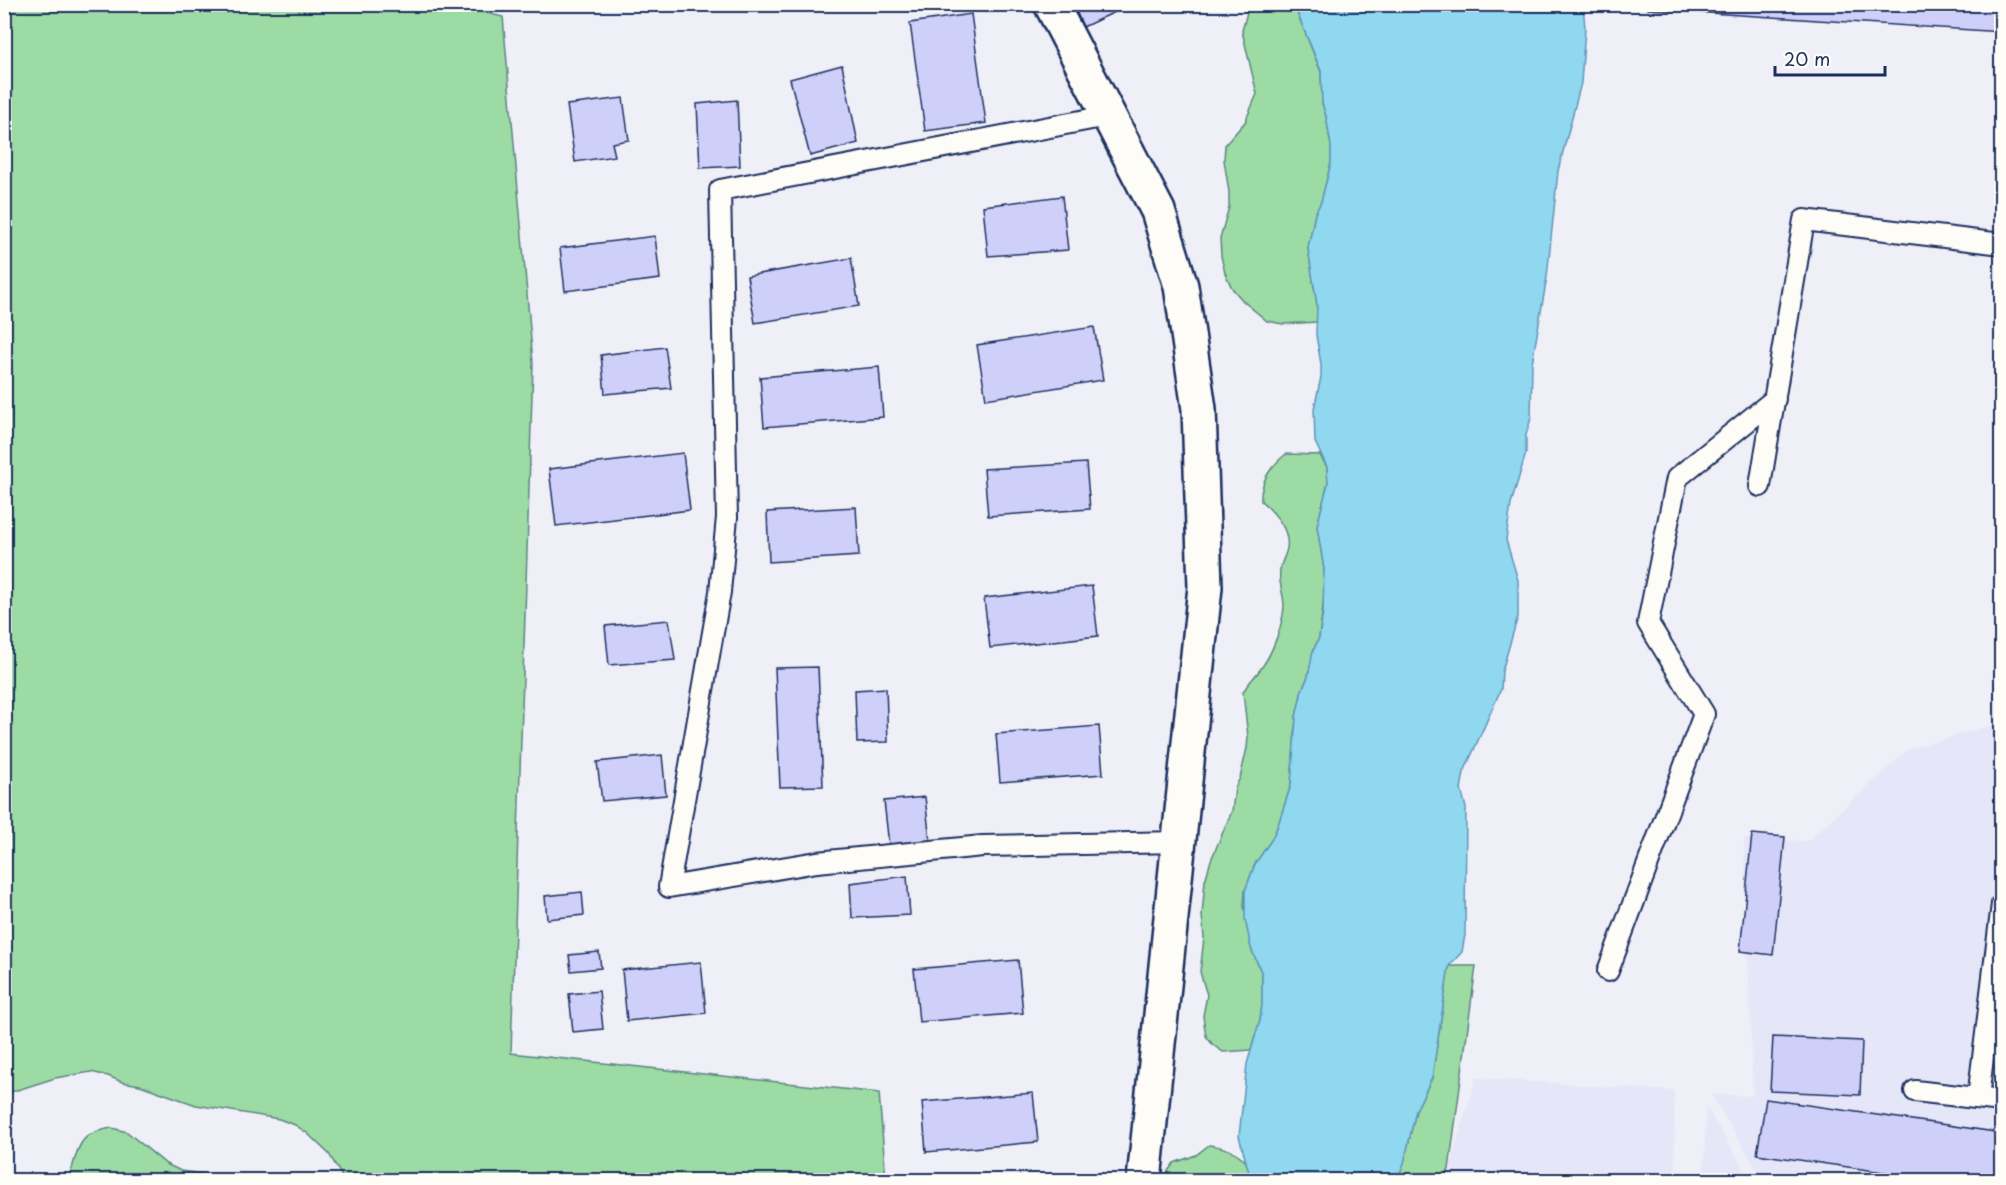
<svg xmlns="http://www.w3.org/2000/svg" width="2006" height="1185" viewBox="0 0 2006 1185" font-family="'Playpen Sans',sans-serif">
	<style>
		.built { fill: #e5e6f8 }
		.green { fill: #9cdba4; stroke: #5c8581; stroke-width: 1.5 }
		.water { fill: #8fd8f0; stroke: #6194b6; stroke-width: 1.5 }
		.building { fill: #cfd0f9; stroke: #1b2f5e; stroke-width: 1.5 }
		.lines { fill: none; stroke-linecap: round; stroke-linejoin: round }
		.lane-casing { stroke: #1b2f5e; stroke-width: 24 }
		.street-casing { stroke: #1b2f5e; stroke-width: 38 }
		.lane { stroke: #fdfcf7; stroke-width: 20 }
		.street { stroke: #fdfcf7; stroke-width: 33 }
	</style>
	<rect width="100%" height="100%" fill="#efeff8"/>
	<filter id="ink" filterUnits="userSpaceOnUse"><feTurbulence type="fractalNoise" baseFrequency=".0167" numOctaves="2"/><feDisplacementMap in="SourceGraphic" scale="12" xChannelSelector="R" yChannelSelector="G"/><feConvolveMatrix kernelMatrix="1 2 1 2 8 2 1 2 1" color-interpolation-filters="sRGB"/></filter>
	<g filter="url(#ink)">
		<path class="built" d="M2001 723V1180H1763L1711 1094 1753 1096 1744 839 1807 841 1909 749Z
			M1476 1078 1674 1091 1675 1180H1445Z
			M1706 1107 1751 1180H1704Z"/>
		<path class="green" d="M450 4 503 17 533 363 511 1053 879 1093 886 1180H344L329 1154 307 1133 295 1125 279 1119 196 1105 140 1085 122 1082 108 1076 91 1072 55 1078 5 1094V5Z
			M1249 5H1294L1321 72 1322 103 1326 116 1331 146V163L1321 202 1315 214 1308 248 1317 305V322L1283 324 1267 321 1243 301 1232 288 1225 273 1221 256 1220 238 1229 207V192L1224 160 1225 145 1245 122 1257 94 1242 31Z
			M1286 454 1320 455 1327 467 1328 483 1317 526 1324 569V597L1319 638 1313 651 1308 677 1302 690 1296 717 1291 785 1278 825 1272 839 1255 864 1245 891 1244 906 1251 948 1262 974V1005L1260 1020 1251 1050 1223 1052 1213 1045 1206 1036 1203 1016 1207 995 1200 972 1204 938 1202 915 1205 881 1211 860 1232 811 1235 788 1240 778 1247 748 1248 737 1243 692C1248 683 1256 676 1262 667 1273 652 1283 624 1284 606 1284 594 1278 583 1280 570 1281 562 1286 555 1287 548 1290 529 1274 512 1261 501 1260 482 1271 466 1286 454Z
			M1449 966H1476L1449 1169 1445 1180H1397L1404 1162 1416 1110 1432 1078Z
			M112 1128 127 1132 166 1164 181 1171 231 1178 236 1180H68C80 1150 74 1133 112 1128Z
			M1209 1145C1220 1146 1238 1151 1245 1161 1249 1165 1249 1175 1251 1180H1167L1165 1175 1174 1163 1196 1155Z"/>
		<path class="water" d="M1294 5H1583L1585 28 1581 83 1558 171 1547 277 1532 363 1531 418 1526 435V453L1511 504 1506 540 1518 580V616L1502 671 1501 689 1464 772 1461 789 1466 808 1465 935 1462 952 1449 966 1432 1078 1416 1110 1404 1163 1397 1180H1251L1239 1136 1247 1064 1260 1020 1262 1005V974L1251 948 1245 919V891L1255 864 1272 839 1278 825 1291 785 1296 717 1302 690 1308 677 1313 651 1319 638 1323 612 1324 569 1317 526 1328 483 1327 467 1315 442 1314 409 1321 377V364L1316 335 1317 305 1308 248 1315 214 1321 202 1331 163V146L1326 116 1322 103 1321 71Z"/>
		<path class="building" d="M1073 4H1132L1083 27Z
			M1649 4H1978L2002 7V32L1648 9Z
			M971 14 986 123 925 131 910 23Z
			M842 65 858 143 810 156 790 79Z
			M623 98 629 140 612 143 615 156 575 162 567 105Z
			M737 100 740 166 700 168 697 104Z
			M1062 196 1068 250 988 256 983 206Z
			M655 236 660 279 565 291 560 248Z
			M851 258 859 306 755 323 747 276Z
			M1094 327 1103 380 986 399 977 345Z
			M665 347 671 388 605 394 601 355Z
			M879 367 883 417 764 427 760 377Z
			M683 453 690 510 556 526 549 469Z
			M1086 463 1090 509 988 516 984 469Z
			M856 507 859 556 769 562 767 512Z
			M1092 586 1098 636 990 648 984 598Z
			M669 620 675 660 609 665 605 626Z
			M818 667 823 786 780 787 775 668Z
			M886 688 888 742 857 743 855 690Z
			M1099 726 1103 774 1000 782 996 734Z
			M662 755 666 795 602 801 597 762Z
			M925 797 930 841 889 845 884 801Z
			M1752 834 1785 837 1773 955 1740 951Z
			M907 876 910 915 852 918 850 883Z
			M582 892 584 915 547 919 545 896Z
			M599 952 601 968 571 971 569 955Z
			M1018 960 1023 1013 919 1022 914 969Z
			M701 962 706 1013 627 1021 622 970Z
			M599 991 603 1029 573 1032 569 994Z
			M1773 1037 1862 1041 1860 1095 1770 1091Z
			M1033 1093 1038 1142 926 1152 922 1102Z
			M1766 1099 2002 1133 1997 1180H1939L1757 1154Z"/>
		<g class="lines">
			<defs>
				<path id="lane" d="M1107 116 720 190 727 517 720 592 669 887 817 862 983 846 1179 842
					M1760 486 1804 220 2002 244
					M1608 971 1704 714 1648 623 1677 478 1775 399
					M1915 1091 2002 1101
					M1978 1098 2002 904"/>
				<path id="street" d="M1051 4 1158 211 1181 286 1199 409 1205 587 1144 1180"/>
			</defs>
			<use href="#lane" class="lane-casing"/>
			<use href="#street" class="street-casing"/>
			<use href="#lane" class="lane"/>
			<use href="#street" class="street"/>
		</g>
	</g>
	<rect width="2006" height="1185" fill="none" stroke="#fdfcf7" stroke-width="24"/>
	<rect x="12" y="12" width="1982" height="1161" fill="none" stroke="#1b2f5e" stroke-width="2" filter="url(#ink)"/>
	<path d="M1775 66v9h110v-9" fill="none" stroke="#1b2f5e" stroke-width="3"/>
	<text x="1784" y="66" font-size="18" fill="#1b2f5e" stroke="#fdfcf7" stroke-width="4.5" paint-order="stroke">20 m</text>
</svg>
